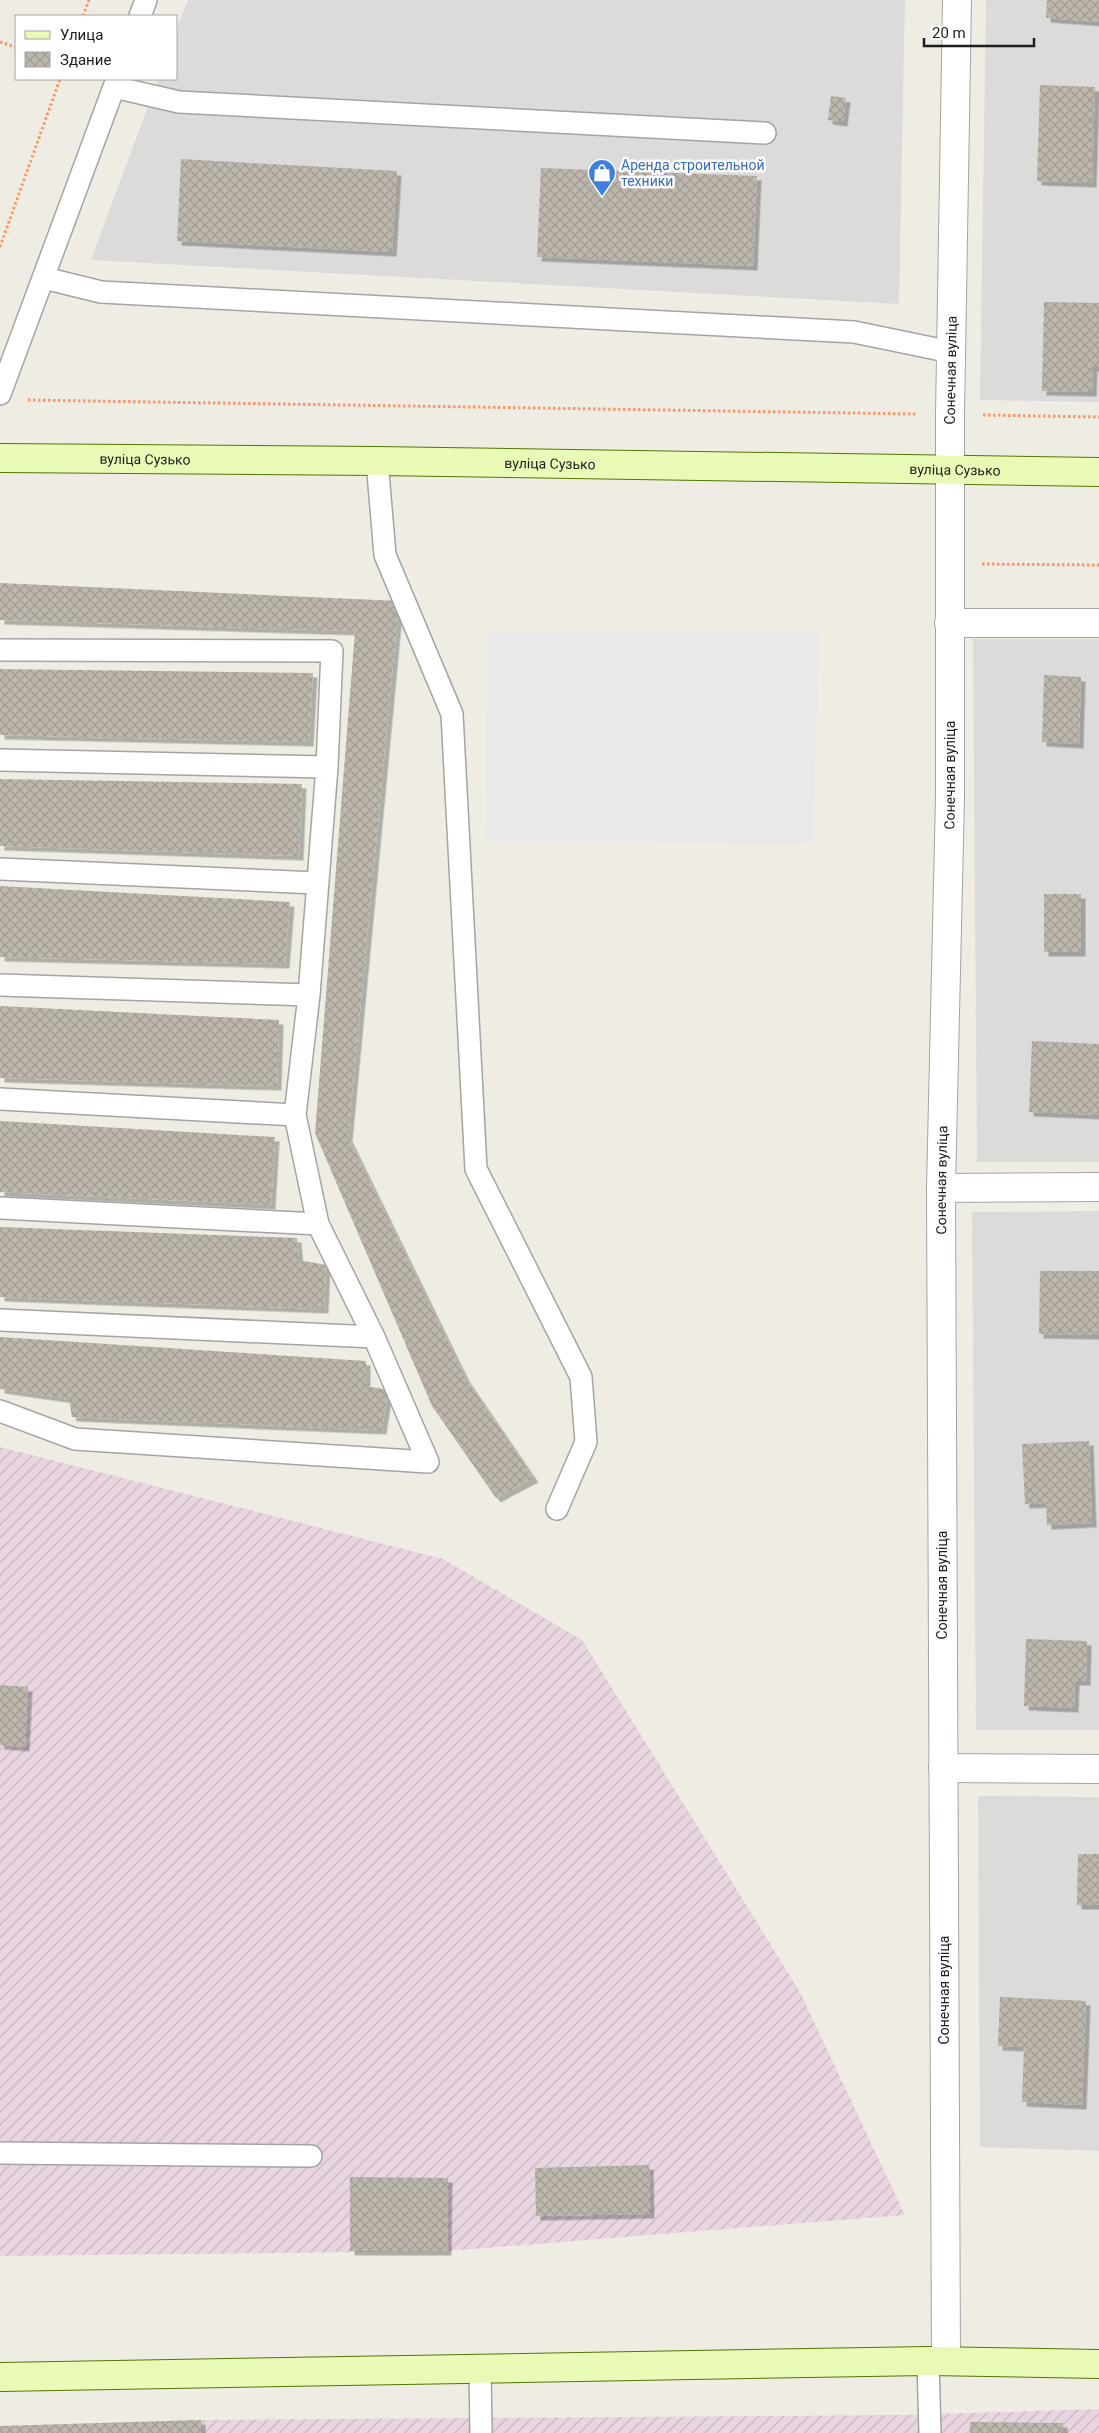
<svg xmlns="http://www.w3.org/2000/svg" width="1099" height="2433" viewBox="0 0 1099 2433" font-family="Roboto,sans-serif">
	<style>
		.residential { fill: #dcdbda }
		.industrial { fill: url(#industrial-furrows) }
		.parking { fill: #e9e9e9 }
		.building { fill: url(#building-cross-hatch); filter: url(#shadow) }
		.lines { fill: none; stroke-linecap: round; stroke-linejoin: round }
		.lane-casing { stroke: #a4a4a4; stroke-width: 24 }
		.street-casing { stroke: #a4a4a4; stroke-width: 30 }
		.secondary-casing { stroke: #527603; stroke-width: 30 }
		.path { stroke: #fc9567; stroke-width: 3; stroke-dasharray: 2.5 2.5; stroke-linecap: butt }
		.lane { stroke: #fff; stroke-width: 21 }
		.street { stroke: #fff; stroke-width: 28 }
		.secondary { stroke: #e8fab6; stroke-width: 28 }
		.labels { text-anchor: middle; stroke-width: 5; stroke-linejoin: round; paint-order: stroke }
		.shop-label { font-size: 14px; fill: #366cbe; stroke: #fff; text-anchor: start }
		.street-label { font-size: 14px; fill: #1d1d1d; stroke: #fff }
	</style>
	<defs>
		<pattern id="industrial-furrows" width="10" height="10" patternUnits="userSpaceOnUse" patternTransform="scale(1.25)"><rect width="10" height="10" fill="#e8d5e0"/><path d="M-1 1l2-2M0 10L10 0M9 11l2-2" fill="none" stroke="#c7b6c0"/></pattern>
		<pattern id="building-cross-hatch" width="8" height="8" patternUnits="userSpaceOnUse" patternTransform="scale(1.25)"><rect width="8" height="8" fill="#bcb6ac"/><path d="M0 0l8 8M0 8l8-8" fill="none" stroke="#a19c94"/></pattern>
		<filter id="shadow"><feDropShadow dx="4.5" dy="4.5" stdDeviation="0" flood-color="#0004"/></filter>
	</defs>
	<rect width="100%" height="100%" fill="#efede3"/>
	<path class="residential" d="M188 0H905L899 304 91 260 158 79H176V30Z
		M986 0H1099V402L980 400Z
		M973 639H1099V1162H977Z
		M1099 1211V1730H976L972 1212Z
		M978 1796 1099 1797V2151L980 2147Z"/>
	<path class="industrial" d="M0 1447 443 1559 582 1640 800 1992 905 2215 447 2251 0 2256Z
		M1099 2409V2433H0V2426L201 2420 904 2415Z"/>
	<path class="parking" d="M819 632 813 844 486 841 488 633Z"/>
	<path class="building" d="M1047 0H1099V22L1046 18Z
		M1040 85 1095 87 1092 183 1037 181Z
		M831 96 846 98 843 122 828 120Z
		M181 159 397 171 392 252 177 241Z
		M541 168 757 176 753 266 537 257Z
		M1044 302 1099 303V367H1093L1092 392 1042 391Z
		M0 583 399 601 348 1137 465 1377 534 1478 496 1498 432 1406 315 1133 355 631 0 620Z
		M0 669 313 673 309 742 0 735Z
		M1044 675 1081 677 1079 744 1042 742Z
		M0 779 302 784 299 856 0 846Z
		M0 886 290 902 285 964 0 957Z
		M1044 894H1081V952H1044Z
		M0 1006 279 1020 277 1086 0 1078Z
		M1032 1041 1099 1044V1115L1029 1112Z
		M0 1121 275 1137 271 1205 0 1192Z
		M0 1227 297 1238 299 1260 326 1265 324 1309 0 1297Z
		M1040 1271H1099V1335L1039 1334Z
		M0 1337 366 1361V1386L388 1390 382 1430 72 1417 69 1399 0 1389Z
		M1089 1441 1092 1523 1047 1525 1046 1503 1025 1504 1022 1444Z
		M1026 1639 1087 1641 1086 1681H1075L1074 1708 1024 1706Z
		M0 1685 28 1687 25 1747 0 1745Z
		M1078 1854H1099V1905H1077Z
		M1000 1997 1086 2001 1082 2105 1022 2102 1024 2047 998 2046Z
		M649 2165 650 2214 536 2216 535 2168Z
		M350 2177 448 2178 447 2251H350Z
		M201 2420V2433H0V2426Z
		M970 2422 1063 2423V2433H970Z"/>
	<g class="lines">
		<defs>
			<path id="lane" d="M140 16 146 0
				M114 87 179 102 765 133
				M44 278 101 292 854 332 951 352
				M0 394 117 79
				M377 461 385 555 452 714 476 1169 581 1377 586 1442 557 1509
				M0 650 332 651 327 767 309 995 295 1115 318 1224 374 1337 428 1462 75 1439 0 1411
				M0 760 327 767
				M0 869 317 883
				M0 985 309 995
				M0 1099 295 1115
				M0 1208 318 1224
				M0 1320 374 1337
				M0 2153 311 2156
				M928 2361 930 2433
				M480 2368 481 2433"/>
			<g id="street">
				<path d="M949 623H1099"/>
				<path d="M941 1188 1099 1187"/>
				<path d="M943 1768 1099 1769"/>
				<path id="s1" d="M946 2361 941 1188 950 797V415L957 0"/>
			</g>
			<g id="secondary">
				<path id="s2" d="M0 458 377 461 1099 472"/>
				<path d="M0 2377 928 2361 1099 2364"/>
			</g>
		</defs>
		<use href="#lane" class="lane-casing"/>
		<use href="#street" class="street-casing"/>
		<use href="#secondary" class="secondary-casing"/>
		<path class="path" d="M83 16 89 0
			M0 42 16 47
			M0 247 60 79
			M28 400 917 414
			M983 415 1099 417
			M982 564 1099 565"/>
		<use href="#lane" class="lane"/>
		<use href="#street" class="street"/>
		<use href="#secondary" class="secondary"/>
	</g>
	<defs>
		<symbol id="shop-pin" viewBox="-11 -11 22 30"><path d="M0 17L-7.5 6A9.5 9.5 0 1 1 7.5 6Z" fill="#3f7fe0" stroke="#fff"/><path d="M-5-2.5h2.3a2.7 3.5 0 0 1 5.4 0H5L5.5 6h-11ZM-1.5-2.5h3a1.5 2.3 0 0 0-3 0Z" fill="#fff"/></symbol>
	</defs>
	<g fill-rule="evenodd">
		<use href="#shop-pin" x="586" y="157" width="32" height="43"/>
	</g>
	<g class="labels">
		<g class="shop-label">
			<text x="621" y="170">Аренда строительной<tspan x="621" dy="16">техники</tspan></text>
		</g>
		<g class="street-label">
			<text dy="5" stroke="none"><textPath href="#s1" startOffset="1991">Сонечная вуліца</textPath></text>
			<text dy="5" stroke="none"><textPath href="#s2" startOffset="145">вуліца Сузько</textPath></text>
			<text dy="5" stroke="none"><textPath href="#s2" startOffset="550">вуліца Сузько</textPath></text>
			<text dy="5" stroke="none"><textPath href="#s2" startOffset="955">вуліца Сузько</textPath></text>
			<text dy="5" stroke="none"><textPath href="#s1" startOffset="1586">Сонечная вуліца</textPath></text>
			<text dy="5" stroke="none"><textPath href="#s1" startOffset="1181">Сонечная вуліца</textPath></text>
			<text transform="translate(942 1585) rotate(-90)" y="5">Сонечная вуліца</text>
			<text transform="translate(944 1990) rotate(-90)" y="5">Сонечная вуліца</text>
		</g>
	</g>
	<rect x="15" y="15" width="162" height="65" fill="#ffffff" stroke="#a5a5a5"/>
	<rect x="25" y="31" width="25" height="8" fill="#e8fab6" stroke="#a5a5a5"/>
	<text x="60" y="40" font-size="15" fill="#1d1d1d">Улица</text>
	<rect x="25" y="52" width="25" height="15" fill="url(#building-cross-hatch)" stroke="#a5a5a5"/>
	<text x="60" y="65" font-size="15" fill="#1d1d1d">Здание</text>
	<path d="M924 38v8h110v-8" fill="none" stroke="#1d1d1d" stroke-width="2.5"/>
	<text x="932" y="38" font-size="15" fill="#1d1d1d" stroke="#ffffff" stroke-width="4" paint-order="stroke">20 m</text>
</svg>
